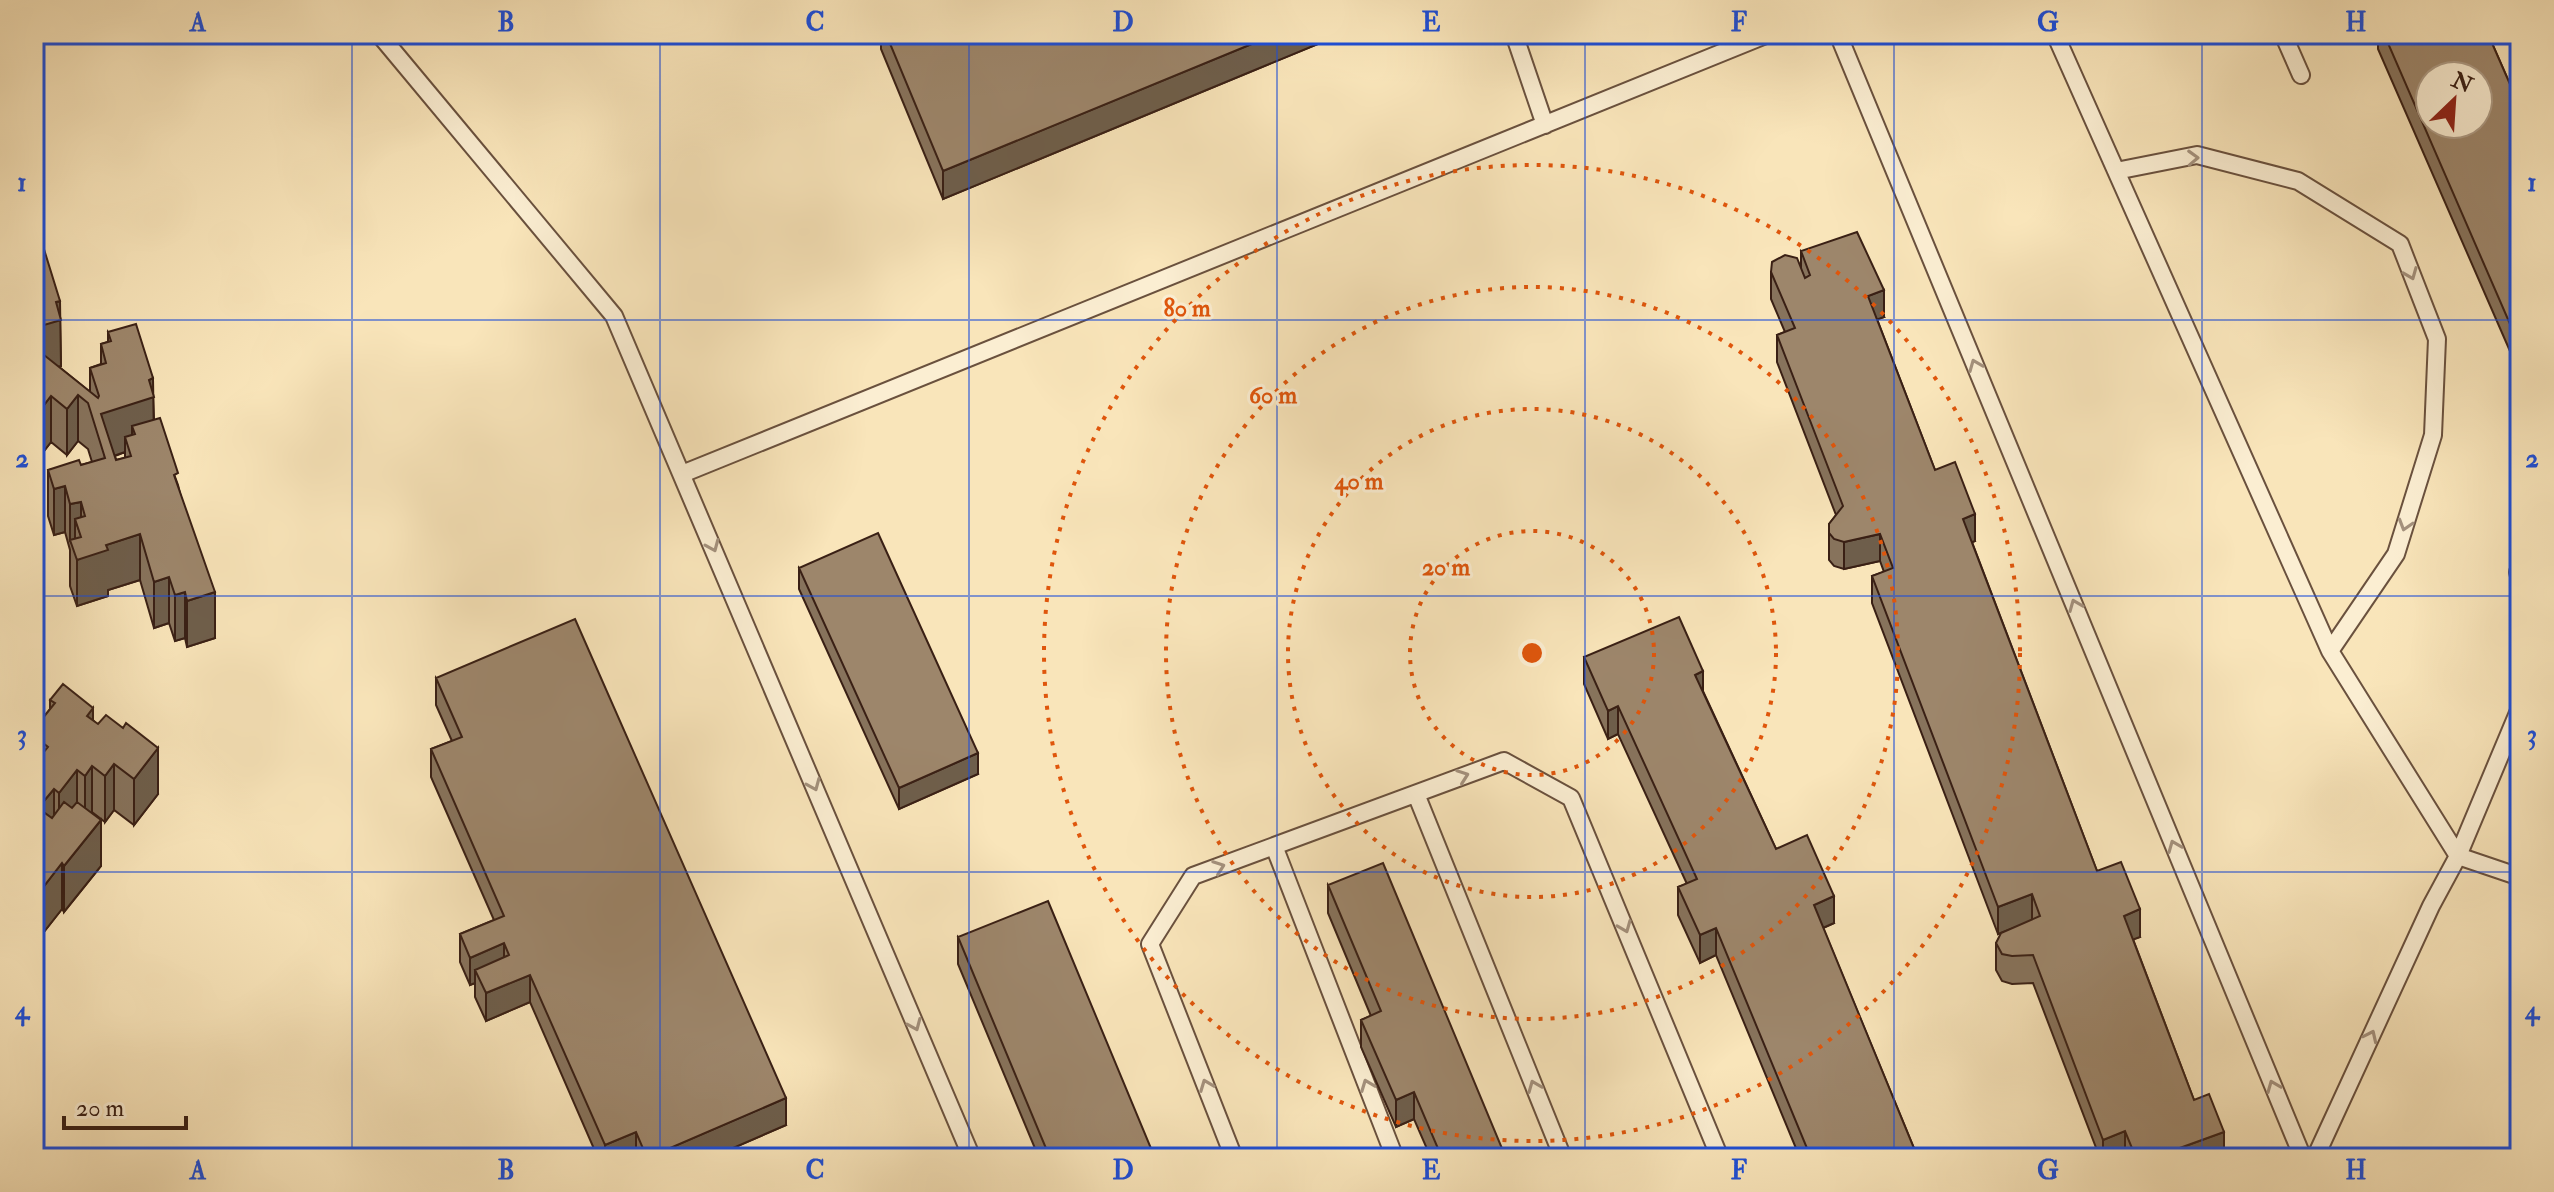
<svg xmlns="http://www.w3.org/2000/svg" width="2554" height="1192" viewBox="0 0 2554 1192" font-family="'IM FELL Double Pica',serif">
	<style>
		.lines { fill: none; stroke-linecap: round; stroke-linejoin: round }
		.service-casing { stroke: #6a513e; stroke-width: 20 }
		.service { stroke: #fbeed2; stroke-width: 16 }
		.wall { fill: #87735c; stroke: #3a2015; stroke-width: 2; fill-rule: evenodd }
		.shaded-wall { fill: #6e5e4b; stroke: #3a2015; stroke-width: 2 }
		.building { fill: #9d866b; stroke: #3a2015; stroke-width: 2; fill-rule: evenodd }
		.oneway { stroke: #a4917d }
		.grid { fill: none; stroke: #1d4ed8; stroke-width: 2; stroke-opacity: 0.55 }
		.ring { fill: none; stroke: #df560c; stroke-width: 4; stroke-dasharray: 4 8 }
		.centre { fill: #df560c; stroke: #fbeed2; stroke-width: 4 }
		.ring-label { font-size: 24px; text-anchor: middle; font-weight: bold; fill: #df560c; stroke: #fbeed2; stroke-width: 6; stroke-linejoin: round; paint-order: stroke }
		.neatline { fill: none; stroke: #1d4ed8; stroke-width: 3 }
		.grid-label { font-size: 26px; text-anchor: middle; font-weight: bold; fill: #1d4ed8 }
	</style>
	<rect width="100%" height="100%" fill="#f9e5ba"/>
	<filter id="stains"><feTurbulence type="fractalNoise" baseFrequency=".0025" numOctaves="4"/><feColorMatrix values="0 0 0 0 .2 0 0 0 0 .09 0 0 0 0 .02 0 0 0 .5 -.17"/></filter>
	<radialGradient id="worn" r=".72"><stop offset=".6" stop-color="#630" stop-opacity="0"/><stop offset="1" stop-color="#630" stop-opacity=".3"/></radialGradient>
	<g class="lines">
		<defs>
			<path id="service" d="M379 34 614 316 972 1158
				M1514 34 1545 125
				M1838 34 2303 1158
				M2055 34 2330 651 2458 856 2520 877
				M2283 34 2301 75
				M2116 171 2197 155 2298 181 2400 244 2437 339 2433 435 2396 554 2330 651
				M682 474 1768 34
				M2518 572 2520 580
				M1416 794 1563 1158
				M1274 846 1395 1158
				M1234 1158 1150 944 1193 876 1504 761 1571 798 1720 1158
				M2315 1158 2431 906 2458 856 2520 708"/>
		</defs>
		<use href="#service" class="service-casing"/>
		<use href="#service" class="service"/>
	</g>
	<path class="wall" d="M881 34H1342L943 199 881 49Z
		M2378 34H2488L2520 107V374L2378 49Z
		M34 248 60 317 61 366H58L90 392V368L101 364V344L108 342V332L153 395 154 419 178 485 215 638 187 647 185 638 175 641 169 623 154 628 140 580 108 590V596L77 606 70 586V550L65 532 54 535 48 516V470L81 465 92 462 88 449 78 441 67 455 51 442 34 464ZM125 452V458L116 460 115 456Z
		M1801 251 1884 317 1877 319 1935 470 1975 541 1972 542 2097 871 2140 937 2133 939 2194 1100 2224 1158H2100L2033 983 2012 984 2002 981 1996 970V943L2007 930 1998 934 1872 603V576L1884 572 1880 561 1844 569 1834 566 1829 560V524L1836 515 1777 362V335L1785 332 1771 299V272L1801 268Z
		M2520 390V432L2515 420V393Z
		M799 568 978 774 899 809 799 589Z
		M1584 657 1703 691 1776 849 1834 923 1823 928 1918 1158H1800L1716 955 1700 963 1678 915V887L1687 884 1618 734 1608 739 1584 684Z
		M436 678 786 1125 710 1158H598L530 1002 486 1021 475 997V983L470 985 460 962V934L494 920 431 777V749L452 741 436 705Z
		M50 700 93 720 158 794 134 825 114 810 105 822 92 812 101 866 64 912 62 909 40 937V942L34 951V721L38 724 50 709Z
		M1328 885 1506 1158H1431L1414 1119 1396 1127 1361 1047V1020L1371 1016 1328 913Z
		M958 937 1155 1158H1039L958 964Z"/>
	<path class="shaded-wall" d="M1276 34H1342L943 199V171Z
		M1884 290V317L1868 323V296Z
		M60 301 61 366 34 374V328L56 302Z
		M153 378 154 443 135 434 132 426V450L125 437V452L105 459 101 414 149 380Z
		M78 395V441L67 455V409Z
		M51 396V442L34 464V418Z
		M65 486V532L54 535V489Z
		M81 502V536L75 519V549L70 541V504Z
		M1975 514V541L1963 546V519Z
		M140 534V580L108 590V596L77 606V560L106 545Z
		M1880 534V561L1844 569V542Z
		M169 577V623L154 628V582Z
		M185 592V638L175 641V595Z
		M215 592V638L187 647V601Z
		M40 655V701L34 709V663Z
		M1703 671V699L1695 675Z
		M1618 706V734L1608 739V711Z
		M93 708V754L87 716Z
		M158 748V794L134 825V779Z
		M978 753V774L899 809V788Z
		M114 764V810L105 822V776Z
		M92 766V812L85 822V776Z
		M77 770V816L59 839V793Z
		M54 789V835L38 808Z
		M101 820V866L64 912V866Z
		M62 863V909L40 937V942L34 951V905L38 894Z
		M2032 894V921L1998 934V907Z
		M1834 896V923L1814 932V905Z
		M2140 909V937L2124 943V916Z
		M1716 928V955L1700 963V935Z
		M504 943V970H475V983L470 985V958Z
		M530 975V1002L486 1021V993Z
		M1414 1092V1119L1396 1127V1100Z
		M786 1098V1125L710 1158H647Z
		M2125 1131V1158H2103V1140Z
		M636 1132V1158H605V1145Z
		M2224 1132V1158H2166V1153Z"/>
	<path class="building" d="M886 34H1276L943 171Z
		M2384 34H2488L2520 107V347ZM2430 76H2478V124H2430Z
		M1857 232 1884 290 1868 296 1935 470 1955 462 1975 514 1963 519 2097 871 2121 862 2140 909 2124 916 2194 1100 2209 1094 2224 1132 2166 1153 2167 1158H2136L2125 1131 2103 1140 2033 955 2012 956 2002 954 1996 943 2001 933 2040 916 2032 894 1998 907 1872 576 1893 568 1880 534 1844 542 1834 539 1829 533V524L1843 506 1777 335 1795 328 1771 272 1772 262 1785 255 1797 258 1805 278 1810 275 1801 251Z
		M43 246 60 301 56 302 61 320 34 328V248Z
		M136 324 153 378 149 380 154 397 101 414 116 460 131 456 125 437 135 434 132 426 160 418 178 473 174 475 215 592 187 601 185 592 175 595 169 577 154 582 140 534 106 545 108 550 77 560 70 540 81 537 75 519 85 516 81 502 70 504 65 486 54 489 48 470 79 460 81 465 105 458 88 403 78 395 67 409 51 396 34 418V347L98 398 99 396 90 368 106 363 101 344 111 341 108 332Z
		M2520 390V405L2515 393Z
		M878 533 978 753 899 788 799 568Z
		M1679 617 1703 671 1695 675 1776 849 1807 835 1834 896 1814 905 1918 1158H1811L1716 928 1700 935 1678 887 1697 879 1618 706 1608 711 1584 657Z
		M575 619 786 1098 647 1158 636 1132 605 1145 530 975 486 993 475 970 509 955 504 943 470 958 460 934 504 916 431 749 462 737 436 678Z
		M34 651 40 655 34 663Z
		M63 684 93 708 87 716 98 724 106 715 123 728 126 723 158 748 134 779 114 764 105 776 92 766 85 776 77 770 59 793 54 789 38 808 52 818 64 802 72 808 77 802 101 820 64 866 62 863 38 894 40 896 34 905V764L48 747 34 736V721L38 724 55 703 50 700Z
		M1383 863 1506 1158H1442L1414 1092 1396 1100 1361 1020 1381 1011 1328 885Z
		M1048 901 1155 1158H1050L958 937Z"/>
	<defs><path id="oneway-chevron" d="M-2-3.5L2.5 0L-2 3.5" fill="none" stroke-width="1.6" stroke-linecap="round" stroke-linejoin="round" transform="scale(2)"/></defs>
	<g class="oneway">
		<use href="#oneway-chevron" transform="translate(2193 158) rotate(-2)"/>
		<use href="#oneway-chevron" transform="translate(2411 274) rotate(68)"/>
		<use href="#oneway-chevron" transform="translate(1975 365) rotate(-112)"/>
		<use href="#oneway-chevron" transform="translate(2405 525) rotate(107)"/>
		<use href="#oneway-chevron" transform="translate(713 546) rotate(67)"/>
		<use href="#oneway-chevron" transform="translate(2075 605) rotate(-112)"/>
		<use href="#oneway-chevron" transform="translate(1463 776) rotate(-20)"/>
		<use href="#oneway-chevron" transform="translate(814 785) rotate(67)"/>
		<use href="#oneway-chevron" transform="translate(2174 846) rotate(-112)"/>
		<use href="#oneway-chevron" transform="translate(1219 867) rotate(-20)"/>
		<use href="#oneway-chevron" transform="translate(1625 927) rotate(68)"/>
		<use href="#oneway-chevron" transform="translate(915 1025) rotate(67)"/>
		<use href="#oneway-chevron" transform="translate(2371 1036) rotate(-65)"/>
		<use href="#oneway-chevron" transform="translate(1206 1085) rotate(-111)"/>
		<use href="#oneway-chevron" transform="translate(1367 1085) rotate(-111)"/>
		<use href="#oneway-chevron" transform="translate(1534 1086) rotate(-112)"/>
		<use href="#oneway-chevron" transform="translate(2273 1086) rotate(-112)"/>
	</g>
	<path class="grid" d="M352 34V1158M660 34V1158M969 34V1158M1277 34V1158M1585 34V1158M1894 34V1158M2202 34V1158M34 320H2520M34 596H2520M34 872H2520"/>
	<g class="ring">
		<circle cx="1532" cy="653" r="122"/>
		<circle cx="1532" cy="653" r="244"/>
		<circle cx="1532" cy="653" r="366"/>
		<circle cx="1532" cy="653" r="488"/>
	</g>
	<circle cx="1532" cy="653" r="12" class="centre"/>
	<g class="ring-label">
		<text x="1187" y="316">80 m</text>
		<text x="1273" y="403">60 m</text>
		<text x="1359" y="489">40 m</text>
		<text x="1446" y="575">20 m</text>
	</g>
	<rect width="2554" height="1192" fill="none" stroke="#f9e5ba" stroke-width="88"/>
	<g transform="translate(2454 100) rotate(25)"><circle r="38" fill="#fbeed2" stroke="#ae9c86" stroke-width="2"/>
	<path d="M0-6L14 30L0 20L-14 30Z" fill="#8f2418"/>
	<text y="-12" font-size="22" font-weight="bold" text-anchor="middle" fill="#3a2015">N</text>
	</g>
	<path d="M64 1116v12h122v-12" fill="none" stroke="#3a2015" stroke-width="4"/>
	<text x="76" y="1116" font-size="24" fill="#3a2015" stroke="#fbeed2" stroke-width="6" paint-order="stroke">20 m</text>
	<rect x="44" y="44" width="2466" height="1104" class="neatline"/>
	<g class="grid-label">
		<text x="198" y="31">A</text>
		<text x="506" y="31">B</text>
		<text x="815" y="31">C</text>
		<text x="1123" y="31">D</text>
		<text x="1431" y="31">E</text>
		<text x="1739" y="31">F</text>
		<text x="2048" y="31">G</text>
		<text x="2356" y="31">H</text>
		<text x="22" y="191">1</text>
		<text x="2532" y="191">1</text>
		<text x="22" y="467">2</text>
		<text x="2532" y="467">2</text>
		<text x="22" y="743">3</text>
		<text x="2532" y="743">3</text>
		<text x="22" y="1019">4</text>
		<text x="2532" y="1019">4</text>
		<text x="198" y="1179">A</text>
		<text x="506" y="1179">B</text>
		<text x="815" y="1179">C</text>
		<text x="1123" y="1179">D</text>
		<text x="1431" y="1179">E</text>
		<text x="1739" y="1179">F</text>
		<text x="2048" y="1179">G</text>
		<text x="2356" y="1179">H</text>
	</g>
	<rect width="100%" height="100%" filter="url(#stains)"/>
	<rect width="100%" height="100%" fill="url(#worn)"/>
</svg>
